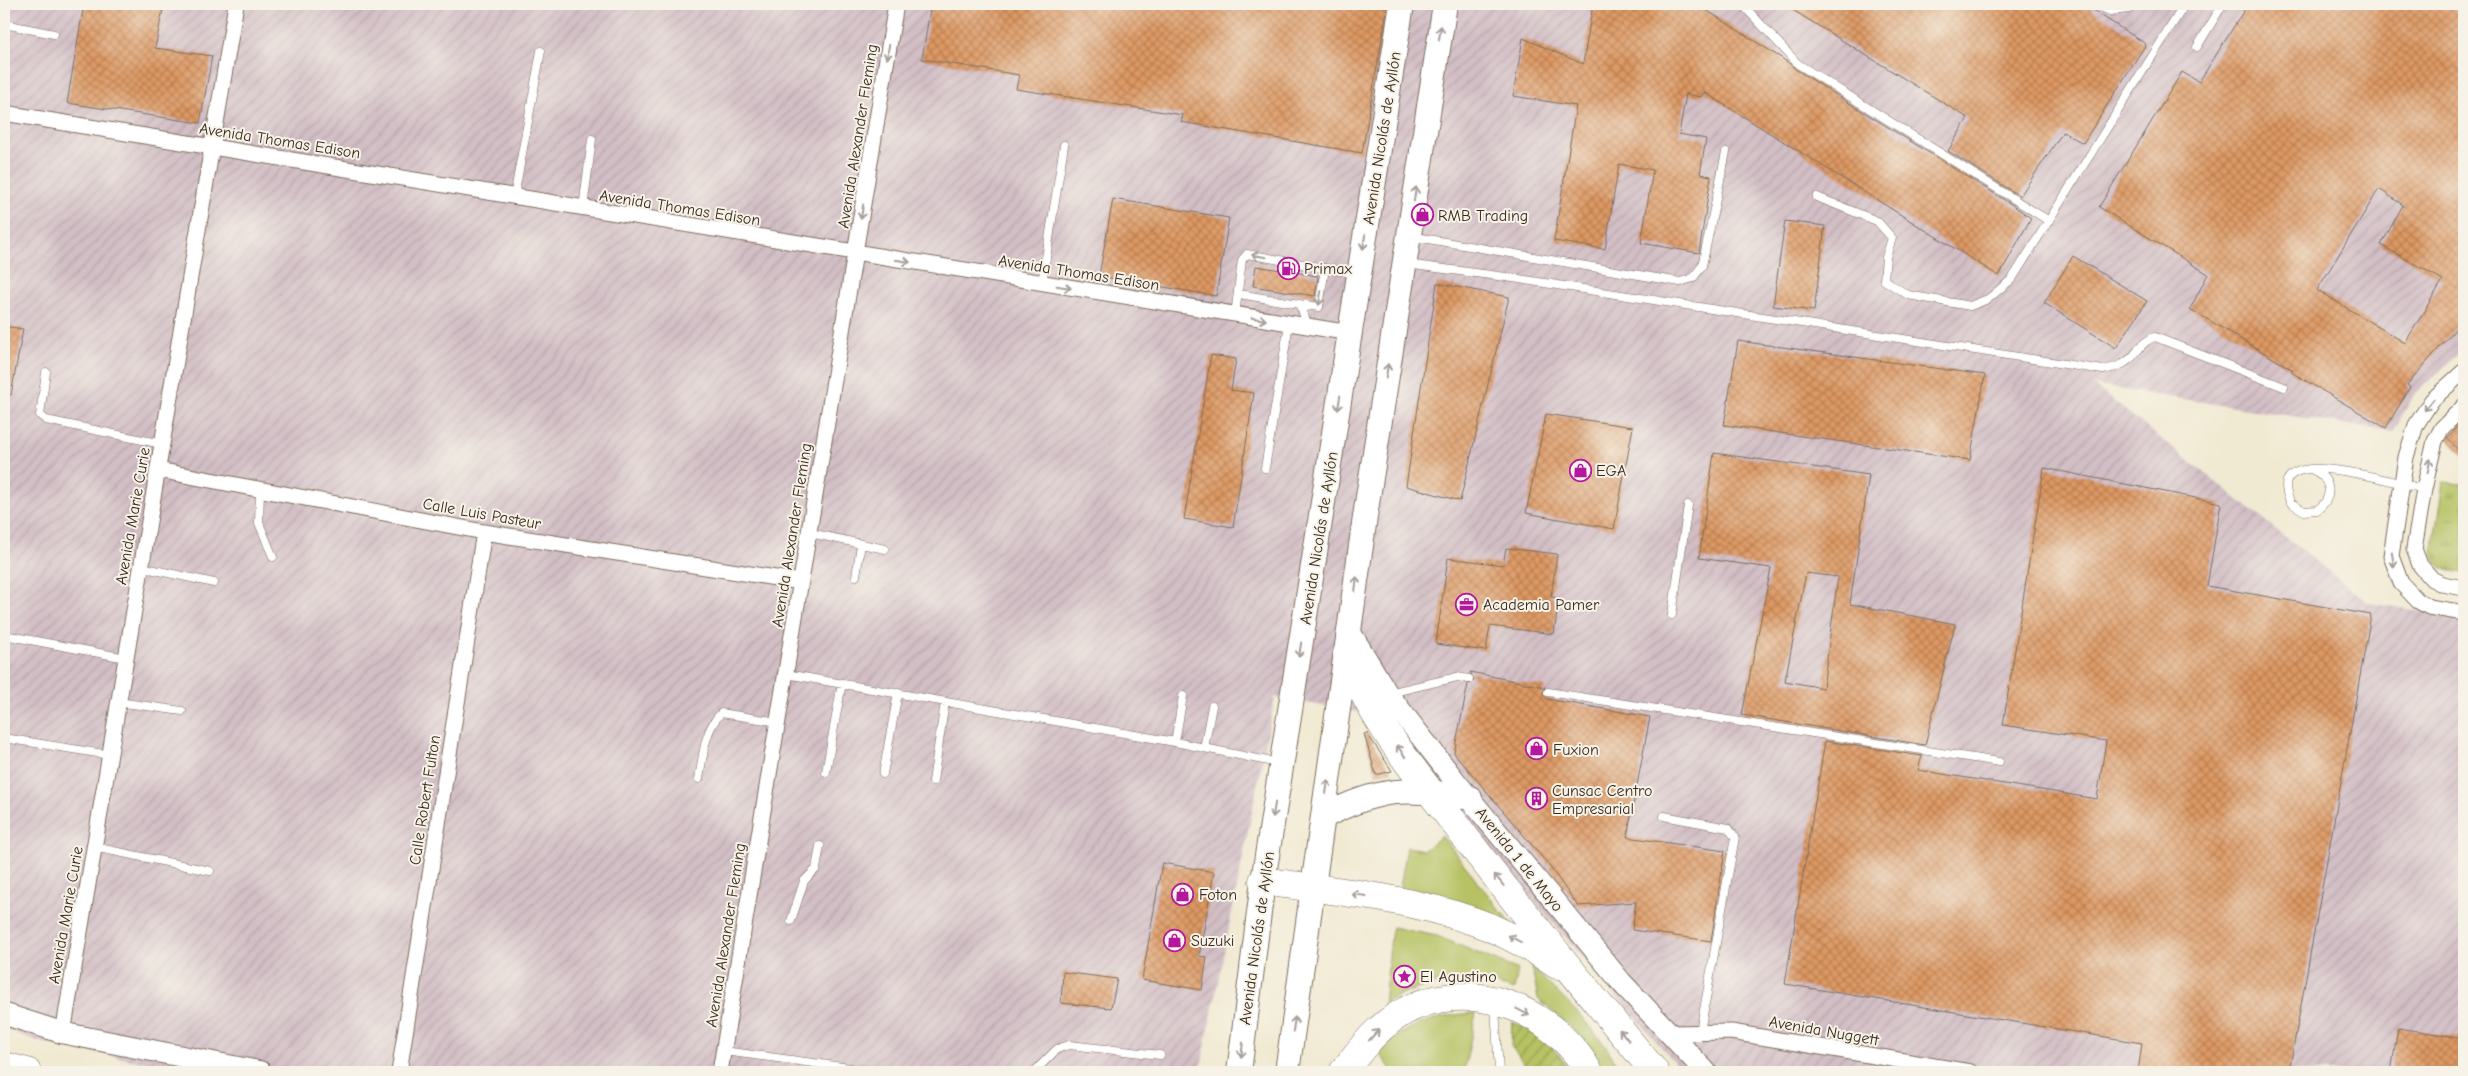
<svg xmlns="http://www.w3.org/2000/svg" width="2468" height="1076" viewBox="0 0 2468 1076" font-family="'Comic Neue',sans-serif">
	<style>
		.industrial { fill: url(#industrial-furrows) }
		.grass { fill: #b6c264; stroke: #787641 }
		.park { fill: url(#park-tufts); stroke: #787641 }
		.garden { fill: url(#garden-furrows); stroke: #787641 }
		.building { fill: url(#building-cross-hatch); fill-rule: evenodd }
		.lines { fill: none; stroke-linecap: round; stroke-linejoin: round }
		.lane-casing { stroke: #7b6d5d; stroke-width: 9 }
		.street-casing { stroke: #7b6d5d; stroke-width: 17 }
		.secondary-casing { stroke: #7b6d5d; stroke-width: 23 }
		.primary-casing { stroke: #7b6d5d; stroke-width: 26 }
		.highway-casing { stroke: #7b6d5d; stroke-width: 29 }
		.lane { stroke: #fff; stroke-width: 8 }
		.street { stroke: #fff; stroke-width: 15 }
		.secondary { stroke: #fff; stroke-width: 21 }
		.primary { stroke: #fff; stroke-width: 24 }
		.highway { stroke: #fff; stroke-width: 28 }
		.oneway { stroke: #a79f9a }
		.labels { text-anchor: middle; stroke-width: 4; stroke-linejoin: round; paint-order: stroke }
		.street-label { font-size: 16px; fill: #3b2a1e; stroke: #f7f3e8 }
		.poi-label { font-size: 16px; fill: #3b2a1e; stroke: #f7f3e8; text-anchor: start }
	</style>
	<defs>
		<pattern id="industrial-furrows" width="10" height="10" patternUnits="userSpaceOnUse" patternTransform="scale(1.25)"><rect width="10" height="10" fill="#d2bec5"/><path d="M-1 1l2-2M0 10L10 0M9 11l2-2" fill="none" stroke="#b5a3a9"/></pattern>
		<pattern id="park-tufts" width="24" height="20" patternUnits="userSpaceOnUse" patternTransform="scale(1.25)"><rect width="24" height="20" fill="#b6c264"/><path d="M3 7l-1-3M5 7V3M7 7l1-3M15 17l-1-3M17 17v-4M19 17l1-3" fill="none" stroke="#959e52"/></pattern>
		<pattern id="garden-furrows" width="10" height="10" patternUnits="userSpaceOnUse" patternTransform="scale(1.25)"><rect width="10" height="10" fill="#b6c264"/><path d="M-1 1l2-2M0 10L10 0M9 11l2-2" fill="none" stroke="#959e52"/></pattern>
		<pattern id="building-cross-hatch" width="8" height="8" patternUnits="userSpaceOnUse" patternTransform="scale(1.25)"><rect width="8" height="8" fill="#de9963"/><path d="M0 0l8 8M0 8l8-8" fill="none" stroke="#b57d51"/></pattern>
	</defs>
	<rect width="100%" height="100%" fill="#f7f3e8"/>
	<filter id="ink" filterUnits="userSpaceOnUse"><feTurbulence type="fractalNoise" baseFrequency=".02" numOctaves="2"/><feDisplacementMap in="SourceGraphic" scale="10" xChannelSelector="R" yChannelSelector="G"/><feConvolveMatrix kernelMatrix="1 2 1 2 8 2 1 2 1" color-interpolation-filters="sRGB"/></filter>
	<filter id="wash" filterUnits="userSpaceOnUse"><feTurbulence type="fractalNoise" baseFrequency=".0096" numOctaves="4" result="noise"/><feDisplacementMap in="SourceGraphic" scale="20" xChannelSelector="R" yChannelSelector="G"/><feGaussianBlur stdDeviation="1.12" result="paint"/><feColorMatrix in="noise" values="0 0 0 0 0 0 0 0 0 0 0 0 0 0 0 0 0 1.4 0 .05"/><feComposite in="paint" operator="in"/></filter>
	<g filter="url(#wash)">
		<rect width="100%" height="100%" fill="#f1ead3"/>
		<path class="industrial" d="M4 4H2464V348L2414 395 2393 432 2093 385 2369 603 2464 618V1072H1683L1466 823 1388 718 1275 697 1200 1072H194L44 1043 4 1029Z"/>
		<path class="grass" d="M1442 836 1514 928C1472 904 1446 899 1399 893L1407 847 1424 850Z
			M1392 927 1437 936 1518 970 1514 990C1467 974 1428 980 1384 1003Z
			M1532 968C1563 998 1602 1033 1621 1072H1605L1592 1051 1575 1031 1538 999Z
			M1476 1013 1464 1072H1393L1379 1053C1402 1024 1441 1015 1476 1013Z"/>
		<path class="park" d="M2443 482 2464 484V573C2449 571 2435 570 2432 553Z"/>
		<path class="garden" d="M1512 1022C1540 1035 1554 1046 1571 1072H1530L1511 1046Z"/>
		<g id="blocks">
			<path class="building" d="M84 4H164L155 48 212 56 200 123 67 103Z
				M931 4H1388L1362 153 1181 122 1183 115 1016 89 1019 75 922 59Z
				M1593 4H1697L1789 63 1795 69 2014 206 2031 218 1999 276 1704 92 1701 97 1686 94 1679 134 1706 139 1700 174 1711 176 1699 253 1641 243 1653 170 1619 164 1605 249 1554 241 1576 106 1513 96 1523 38 1583 64Z
				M1783 4H2083L2146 44 2083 143 2063 132 2020 196 1948 151 1968 118Z
				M2248 4H2464V319L2407 385 2410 387 2386 428 2291 372 2293 370 2190 309 2208 274 2099 207 2182 72 2199 82ZM2379 189 2403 205 2381 245 2443 280 2405 343 2317 290Z
				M1113 199 1229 218 1216 296 1099 276Z
				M1785 221 1825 226 1814 311 1773 306Z
				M2073 256 2147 301 2116 348 2044 303Z
				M1256 266 1318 276 1315 296 1253 286Z
				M1437 283 1509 297 1460 501 1406 486Z
				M4 326 23 329 11 395 4 394Z
				M1738 341 1985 375 1970 460 1724 425Z
				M1211 355 1236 359 1231 390 1254 393 1233 527 1184 519Z
				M1546 414 1633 427 1614 529 1526 513Z
				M2464 419V456L2447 438Z
				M1714 453 1869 475 1850 604 1955 624 1925 745 1742 715 1771 568 1699 558ZM1806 573 1838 577 1823 688 1785 681Z
				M2044 468 2221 503 2207 586 2371 615 2289 1072H2138L2142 1043 1785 984 1825 741 1922 756 1918 770 2097 799 2106 741 2003 725Z
				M1506 548 1557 554 1551 597 1559 598 1554 634 1490 626 1486 651 1436 644 1448 558 1503 565Z
				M1470 672 1545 687 1543 694 1547 699 1650 717 1627 837 1725 851 1711 941 1632 930 1636 902 1578 906 1547 863 1454 753 1468 684 1474 680Z
				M1367 733 1392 771 1376 775 1364 734Z
				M1162 863 1214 872 1199 956 1207 957 1202 990 1142 980Z
				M1063 972 1117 979 1111 1008 1061 1003Z
				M2398 1028 2464 1038V1072H2391Z"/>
		</g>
	</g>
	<g filter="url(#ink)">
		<use href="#blocks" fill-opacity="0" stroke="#7b6d5d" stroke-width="1"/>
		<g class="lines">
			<defs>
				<path id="lane" d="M1742 4 1798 64 2049 221
					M2094 4 2110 11 2129 9 2133 4
					M4 24 54 34
					M2197 47 2223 4
					M514 197 541 51
					M1817 197 1877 221 1892 238 1886 257 1884 280 1908 295 1970 306 1988 299 2012 279 2185 4
					M583 208 592 139
					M1410 236 1680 282 1693 278 1702 266 1726 152
					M1406 264 1506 277 2103 370C2113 368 2122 366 2130 359 2138 352 2143 340 2155 337L2284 387
					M1042 283 1064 145
					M1239 294 1299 304 1309 327
					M1299 304 1319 307 1325 268
					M1235 315 1242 260 1247 254 1357 274
					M46 372 40 415 46 420 162 444
					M1265 468 1289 324
					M2311 469C2330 477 2336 496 2317 510L2304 511 2291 503C2258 438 2402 485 2424 489
					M260 490 259 523 273 557
					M810 533 885 549
					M141 567 214 583
					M856 576 861 544
					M1672 615 1688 505
					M4 635 126 658
					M786 674 1175 742 1278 763
					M1548 692 1999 762
					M1389 693 1457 677 1469 679
					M118 702 182 711
					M4 738 110 755
					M1175 742 1183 696
					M1204 748 1212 706
					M826 772 842 683
					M883 774 898 693
					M699 779C703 757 704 730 721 713L778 722
					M933 781 945 702
					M1664 816 1728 828 1735 837 1700 1032
					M94 847 210 871
					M791 921 804 881 816 869 820 846
					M1495 1007 1499 1072
					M724 1051 880 1072
					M1034 1072 1057 1049 1069 1045 1160 1055"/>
				<path id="street" d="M4 113 1350 333
					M2464 371 2432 400 2416 425 2406 457 2391 556 2401 583 2418 601 2429 607 2464 613
					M2464 406 2442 428 2435 441 2424 489 2414 549 2420 565 2432 579 2442 584 2464 588
					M158 470 484 532 801 582
					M63 1033 236 4
					M1671 1033 1731 1032 1970 1072
					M399 1072 484 532
					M720 1072 896 4"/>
				<path id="secondary" d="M1350 632 1387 693 1456 782 1622 983 1706 1072
					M4 1014 63 1033 261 1072"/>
				<path id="primary" d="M1323 817C1379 787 1409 787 1470 798
					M1239 1072 1263 881 1402 4
					M1287 1072 1366 510 1445 4"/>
				<path id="highway" d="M1347 654C1369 718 1415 772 1456 825 1520 909 1587 991 1655 1072
					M1263 881C1333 891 1406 897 1473 921 1503 931 1531 947 1557 965
					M4 1066 27 1072
					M1343 1072C1355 1057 1366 1041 1380 1029 1422 990 1481 988 1529 1014 1554 1028 1575 1047 1589 1072"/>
			</defs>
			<use href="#lane" class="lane-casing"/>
			<use href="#street" class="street-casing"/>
			<use href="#secondary" class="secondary-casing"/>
			<use href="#primary" class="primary-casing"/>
			<use href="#highway" class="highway-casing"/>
			<use href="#lane" class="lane"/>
			<use href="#street" class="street"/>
			<use href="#secondary" class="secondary"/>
			<use href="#primary" class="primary"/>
			<use href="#highway" class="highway"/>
		</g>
		<defs><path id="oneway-shaft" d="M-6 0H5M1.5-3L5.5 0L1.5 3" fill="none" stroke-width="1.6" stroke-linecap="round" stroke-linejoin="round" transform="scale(1.25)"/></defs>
		<g class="oneway">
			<use href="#oneway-shaft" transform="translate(1440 33) rotate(-81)"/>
			<use href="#oneway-shaft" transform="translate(888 52) rotate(99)"/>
			<use href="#oneway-shaft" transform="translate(1415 194) rotate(-81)"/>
			<use href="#oneway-shaft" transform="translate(862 212) rotate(99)"/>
			<use href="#oneway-shaft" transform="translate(1364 242) rotate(99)"/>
			<use href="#oneway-shaft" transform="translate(1259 256) rotate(-170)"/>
			<use href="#oneway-shaft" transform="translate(903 261) rotate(9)"/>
			<use href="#oneway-shaft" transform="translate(1064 287) rotate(9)"/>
			<use href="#oneway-shaft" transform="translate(1320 298) rotate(99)"/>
			<use href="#oneway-shaft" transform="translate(1259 319) rotate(9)"/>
			<use href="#oneway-shaft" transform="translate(1387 371) rotate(-81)"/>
			<use href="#oneway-shaft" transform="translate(1339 403) rotate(99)"/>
			<use href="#oneway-shaft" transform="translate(2429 405) rotate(129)"/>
			<use href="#oneway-shaft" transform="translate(2429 466) rotate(-78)"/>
			<use href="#oneway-shaft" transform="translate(2393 560) rotate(81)"/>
			<use href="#oneway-shaft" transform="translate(1356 584) rotate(-83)"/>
			<use href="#oneway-shaft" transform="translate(1300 650) rotate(99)"/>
			<use href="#oneway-shaft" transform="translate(1401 751) rotate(-126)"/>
			<use href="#oneway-shaft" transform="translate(1327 787) rotate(-82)"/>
			<use href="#oneway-shaft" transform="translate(1274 810) rotate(99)"/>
			<use href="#oneway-shaft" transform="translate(1499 880) rotate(-129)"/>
			<use href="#oneway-shaft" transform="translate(1359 895) rotate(-172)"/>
			<use href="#oneway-shaft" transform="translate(1515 939) rotate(-152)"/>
			<use href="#oneway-shaft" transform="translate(1523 1012) rotate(27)"/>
			<use href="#oneway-shaft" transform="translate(1294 1024) rotate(-82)"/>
			<use href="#oneway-shaft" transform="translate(1374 1035) rotate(-47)"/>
			<use href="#oneway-shaft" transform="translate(1624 1035) rotate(-130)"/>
			<use href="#oneway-shaft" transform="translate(1242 1050) rotate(97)"/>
		</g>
	</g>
	<defs>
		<symbol id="shop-ring" viewBox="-11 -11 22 22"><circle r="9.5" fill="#f7f3e8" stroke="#b5179e" stroke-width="1.5"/><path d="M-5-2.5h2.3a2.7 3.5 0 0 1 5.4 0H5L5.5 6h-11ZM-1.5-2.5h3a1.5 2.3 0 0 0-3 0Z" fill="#b5179e"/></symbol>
		<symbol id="fuel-ring" viewBox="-11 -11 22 22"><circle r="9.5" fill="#f7f3e8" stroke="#b5179e" stroke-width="1.5"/><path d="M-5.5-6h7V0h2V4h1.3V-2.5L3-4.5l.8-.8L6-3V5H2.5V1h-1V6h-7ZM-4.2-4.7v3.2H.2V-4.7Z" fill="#b5179e"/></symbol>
		<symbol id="office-ring" viewBox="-11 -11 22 22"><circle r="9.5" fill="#f7f3e8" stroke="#b5179e" stroke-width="1.5"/><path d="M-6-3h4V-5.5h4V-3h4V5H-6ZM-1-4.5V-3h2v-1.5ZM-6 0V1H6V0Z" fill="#b5179e"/></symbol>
		<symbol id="building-ring" viewBox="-11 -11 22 22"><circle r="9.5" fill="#f7f3e8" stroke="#b5179e" stroke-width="1.5"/><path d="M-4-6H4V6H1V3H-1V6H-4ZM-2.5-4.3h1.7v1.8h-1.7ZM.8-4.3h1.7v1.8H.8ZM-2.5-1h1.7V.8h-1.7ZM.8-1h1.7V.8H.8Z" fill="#b5179e"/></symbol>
		<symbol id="sight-ring" viewBox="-11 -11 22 22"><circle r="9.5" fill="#f7f3e8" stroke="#b5179e" stroke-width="1.5"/><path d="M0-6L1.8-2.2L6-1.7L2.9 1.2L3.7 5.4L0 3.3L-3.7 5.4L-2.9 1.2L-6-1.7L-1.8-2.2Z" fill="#b5179e"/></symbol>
	</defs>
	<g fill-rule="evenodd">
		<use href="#shop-ring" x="1410" y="202" width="25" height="25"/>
		<use href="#fuel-ring" x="1276" y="256" width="25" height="25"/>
		<use href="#shop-ring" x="1568" y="458" width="25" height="25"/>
		<use href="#office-ring" x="1454" y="592" width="25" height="25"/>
		<use href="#shop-ring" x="1524" y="736" width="25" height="25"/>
		<use href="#building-ring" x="1524" y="786" width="25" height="25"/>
		<use href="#shop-ring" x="1170" y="882" width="25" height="25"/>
		<use href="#shop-ring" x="1162" y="928" width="25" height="25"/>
		<use href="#sight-ring" x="1392" y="964" width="25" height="25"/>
	</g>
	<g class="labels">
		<g class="street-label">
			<text transform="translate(857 136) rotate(-81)" y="6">Avenida Alexander Fleming</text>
			<text transform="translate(1381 138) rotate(-81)" y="6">Avenida Nicolás de Ayllón</text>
			<text transform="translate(280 140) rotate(9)" y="6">Avenida Thomas Edison</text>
			<text transform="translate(680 207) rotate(9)" y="6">Avenida Thomas Edison</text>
			<text transform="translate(1079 272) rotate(9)" y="6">Avenida Thomas Edison</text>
			<text transform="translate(482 513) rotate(10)" y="6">Calle Luis Pasteur</text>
			<text transform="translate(132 516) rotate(-80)" y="6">Avenida Marie Curie</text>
			<text transform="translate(791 535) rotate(-81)" y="6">Avenida Alexander Fleming</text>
			<text transform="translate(1318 538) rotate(-81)" y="6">Avenida Nicolás de Ayllón</text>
			<text transform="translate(424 800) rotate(-81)" y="6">Calle Robert Fulton</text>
			<text transform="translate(1520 859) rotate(51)" y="6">Avenida 1 de Mayo</text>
			<text transform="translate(65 915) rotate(-80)" y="6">Avenida Marie Curie</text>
			<text transform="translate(725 935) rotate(-81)" y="6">Avenida Alexander Fleming</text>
			<text transform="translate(1256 938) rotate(-82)" y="6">Avenida Nicolás de Ayllón</text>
			<text transform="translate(1824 1030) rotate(10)" y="6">Avenida Nuggett</text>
		</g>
		<g class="poi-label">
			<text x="1438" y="221">RMB Trading</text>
			<text x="1304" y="274">Primax</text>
			<text x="1596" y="476">EGA</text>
			<text x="1483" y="610">Academia Pamer</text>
			<text x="1553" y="755">Fuxion</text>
			<text x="1552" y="796">Cunsac Centro<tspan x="1552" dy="18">Empresarial</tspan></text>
			<text x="1199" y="900">Foton</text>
			<text x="1191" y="946">Suzuki</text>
			<text x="1420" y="982">El Agustino</text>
		</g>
	</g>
	<rect width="2468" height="1076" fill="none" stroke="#f7f3e8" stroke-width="20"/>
</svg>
